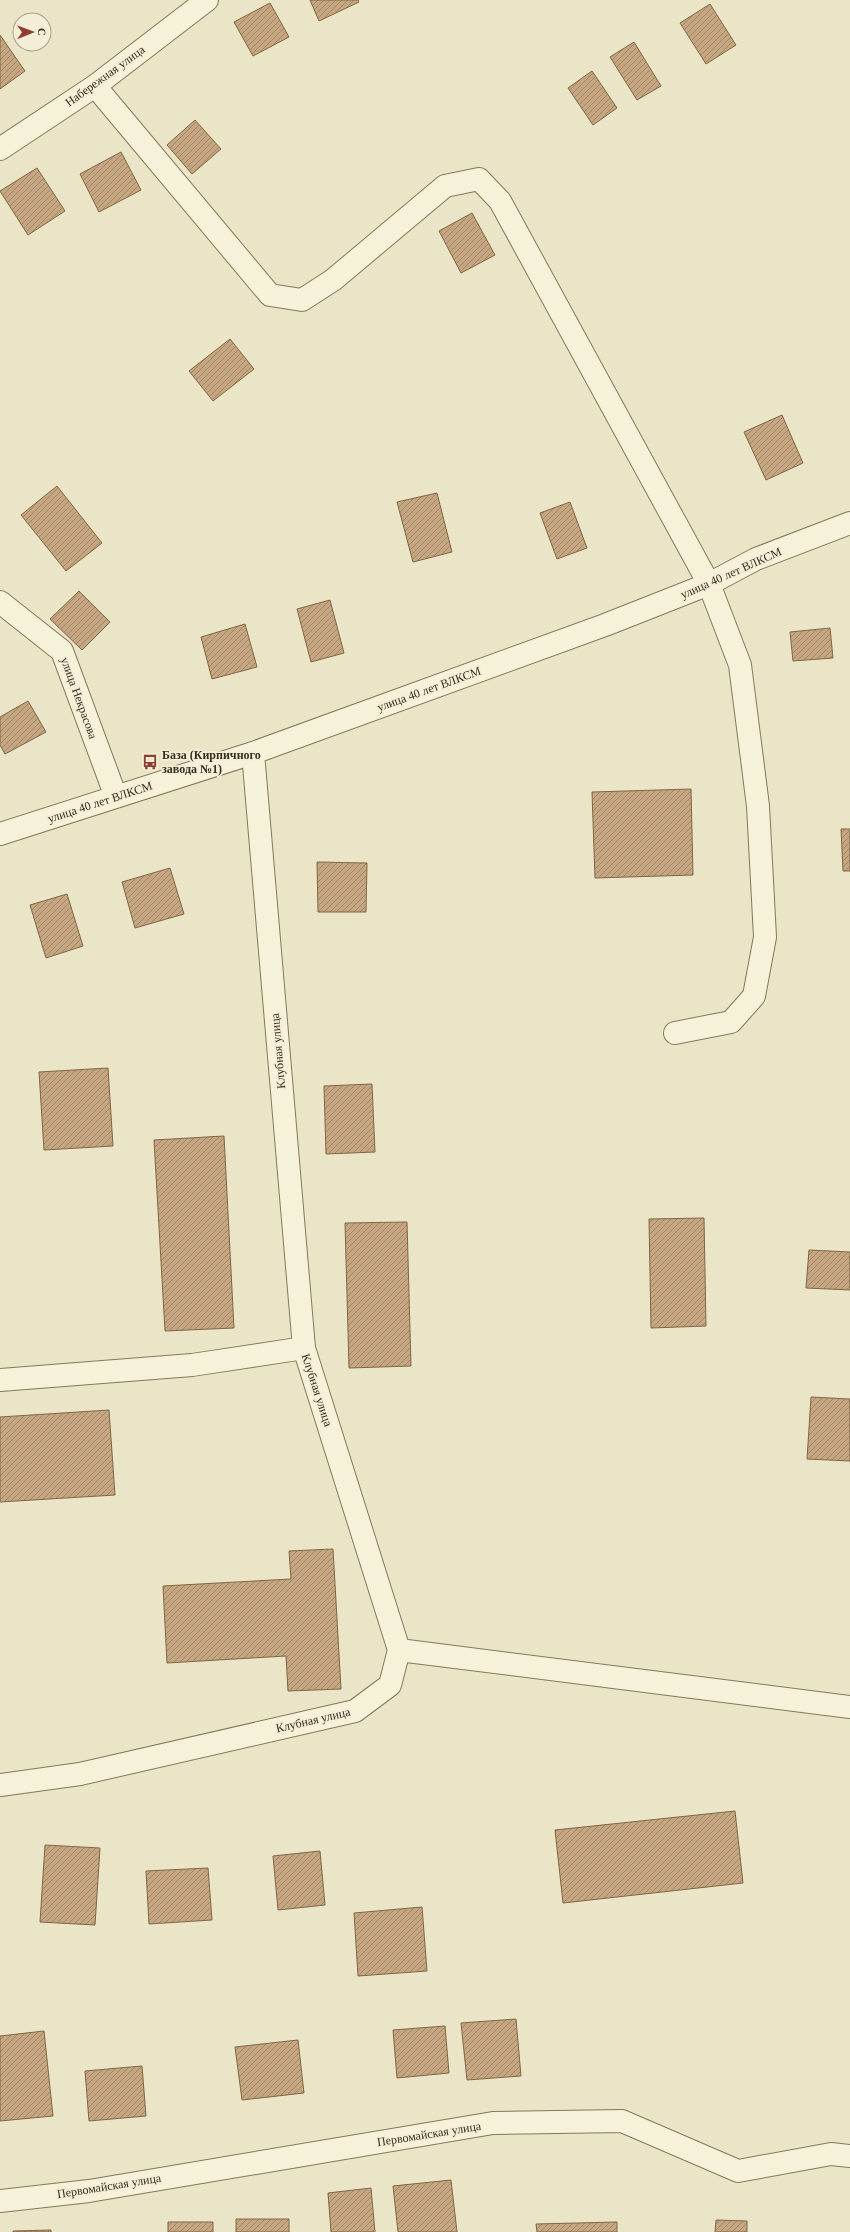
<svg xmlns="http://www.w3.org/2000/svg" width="850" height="2232" viewBox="0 0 850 2232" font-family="Georgia,serif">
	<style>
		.building { fill: url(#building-hatch); stroke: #816545 }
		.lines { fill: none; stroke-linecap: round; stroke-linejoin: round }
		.minor-casing { stroke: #84785e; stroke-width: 24 }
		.minor { stroke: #f6f1d9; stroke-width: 22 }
		.labels { text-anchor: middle; stroke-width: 3.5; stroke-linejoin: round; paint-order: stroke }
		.street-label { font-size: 12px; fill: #362e20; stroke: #f3eed5 }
		.poi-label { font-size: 12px; font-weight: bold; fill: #362e20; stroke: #f3eed5; text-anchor: start }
	</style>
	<defs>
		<pattern id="building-hatch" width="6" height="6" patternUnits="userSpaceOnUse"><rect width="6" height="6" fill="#c5a680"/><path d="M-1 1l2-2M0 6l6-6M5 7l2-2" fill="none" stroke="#a18868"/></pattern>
	</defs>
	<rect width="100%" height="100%" fill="#eae5c6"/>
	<path class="building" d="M310 0H358L359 2 319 21Z
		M270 3 289 37 253 56 234 22Z
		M710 4 736 45 706 64 680 23Z
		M0 35 25 71 0 89Z
		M634 42 661 86 637 100 610 57Z
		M592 71 617 108 593 125 568 88Z
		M195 120 221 149 192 174 167 145Z
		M121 152 141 190 99 212 80 174Z
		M37 168 65 211 28 235 0 191Z
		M472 213 495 255 461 273 439 231Z
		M230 339 254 369 213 401 189 371Z
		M782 415 803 463 766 480 744 432Z
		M57 486 102 543 66 571 21 515Z
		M437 493 452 552 413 562 397 502Z
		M570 502 587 548 557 559 540 513Z
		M79 591 110 622 82 650 50 619Z
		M330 600 344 653 311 662 297 609Z
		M245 624 257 667 212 679 201 637Z
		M830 628 833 658 793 661 790 632Z
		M28 701 46 732 5 754 0 745V717Z
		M691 789 693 875 595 878 592 792Z
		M841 829H850V871H843Z
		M317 862 367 863 366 912H318Z
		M170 868 184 914 135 928 122 882Z
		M67 894 83 946 46 958 30 905Z
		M108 1068 113 1146 44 1150 39 1072Z
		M372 1084 375 1152 326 1154 324 1086Z
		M224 1136 234 1328 165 1331 154 1140Z
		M704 1218 706 1326 651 1328 649 1219Z
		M407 1222 411 1366 349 1368 345 1223Z
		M809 1250 850 1252V1290L806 1288Z
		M811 1397 850 1399V1461L807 1459Z
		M109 1410 115 1495 0 1502V1417Z
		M333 1549 341 1689 288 1691 286 1656 167 1663 163 1586 291 1579 289 1551Z
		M735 1811 743 1883 563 1903 555 1830Z
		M45 1845 100 1848 95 1925 40 1922Z
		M320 1851 325 1905 278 1910 273 1856Z
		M208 1868 212 1920 149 1924 146 1871Z
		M422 1907 427 1971 358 1976 354 1913Z
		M516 2019 521 2076 467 2080 461 2023Z
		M445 2026 449 2073 397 2078 393 2030Z
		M44 2031 53 2116 0 2121V2036Z
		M298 2040 304 2093 242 2100 235 2047Z
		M142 2066 146 2116 89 2121 85 2071Z
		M451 2180 457 2232H398L393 2186Z
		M371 2188 375 2232H331L328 2193Z
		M236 2219H289V2232H236Z
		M716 2220 747 2221V2232H715Z
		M168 2222H213V2232H168Z
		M617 2222V2232H537L536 2224Z
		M51 2230V2232H13V2231Z"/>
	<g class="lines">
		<defs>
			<path id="minor" d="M95 86 270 295 302 300 333 280 445 186 479 179 500 201 709 584 740 665 758 806 765 937 754 996 731 1022 675 1033
				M0 149 95 86 207 0
				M0 602 62 651 116 797
				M0 834 253 753 605 625 709 584 756 559 850 523
				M0 1380 192 1365 304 1348
				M399 1650 850 1707
				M0 1785 80 1774 355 1711 390 1685 399 1650 304 1348 253 753
				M0 2201 89 2191 493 2123 622 2121 738 2171 831 2154 850 2156"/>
		</defs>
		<use href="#minor" class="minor-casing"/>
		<use href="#minor" class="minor"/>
	</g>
	<defs>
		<symbol id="bus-bare" viewBox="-9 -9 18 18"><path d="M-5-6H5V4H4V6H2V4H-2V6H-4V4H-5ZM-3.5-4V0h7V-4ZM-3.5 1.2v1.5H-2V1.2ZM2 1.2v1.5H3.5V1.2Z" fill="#8e3f33" stroke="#f3eed5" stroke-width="2.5" paint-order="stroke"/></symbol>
	</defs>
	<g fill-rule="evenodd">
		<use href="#bus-bare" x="139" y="751" width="22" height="22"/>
	</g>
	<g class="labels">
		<g class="street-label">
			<text transform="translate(105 76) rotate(-36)" y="4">Набережная улица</text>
			<text transform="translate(731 573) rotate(-24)" y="4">улица 40 лет ВЛКСМ</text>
			<text transform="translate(429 689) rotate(-20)" y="4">улица 40 лет ВЛКСМ</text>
			<text transform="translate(79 698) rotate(70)" y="4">улица Некрасова</text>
			<text transform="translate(100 802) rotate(-18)" y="4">улица 40 лет ВЛКСМ</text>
			<text transform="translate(278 1051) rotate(-95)" y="4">Клубная улица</text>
			<text transform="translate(317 1390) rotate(72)" y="4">Клубная улица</text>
			<text transform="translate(313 1720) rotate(-13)" y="4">Клубная улица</text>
			<text transform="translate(429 2134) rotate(-9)" y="4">Первомайская улица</text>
			<text transform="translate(109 2186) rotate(-9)" y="4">Первомайская улица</text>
		</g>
		<g class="poi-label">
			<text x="162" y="759">База (Кирпичного<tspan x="162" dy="14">завода №1)</tspan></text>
		</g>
	</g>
	<g transform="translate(32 32) rotate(89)"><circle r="19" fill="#f3eed5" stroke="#a7a18d"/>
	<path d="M0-3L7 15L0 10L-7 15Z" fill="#8e3f33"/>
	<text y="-6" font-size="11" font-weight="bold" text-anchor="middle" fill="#362e20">С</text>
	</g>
</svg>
